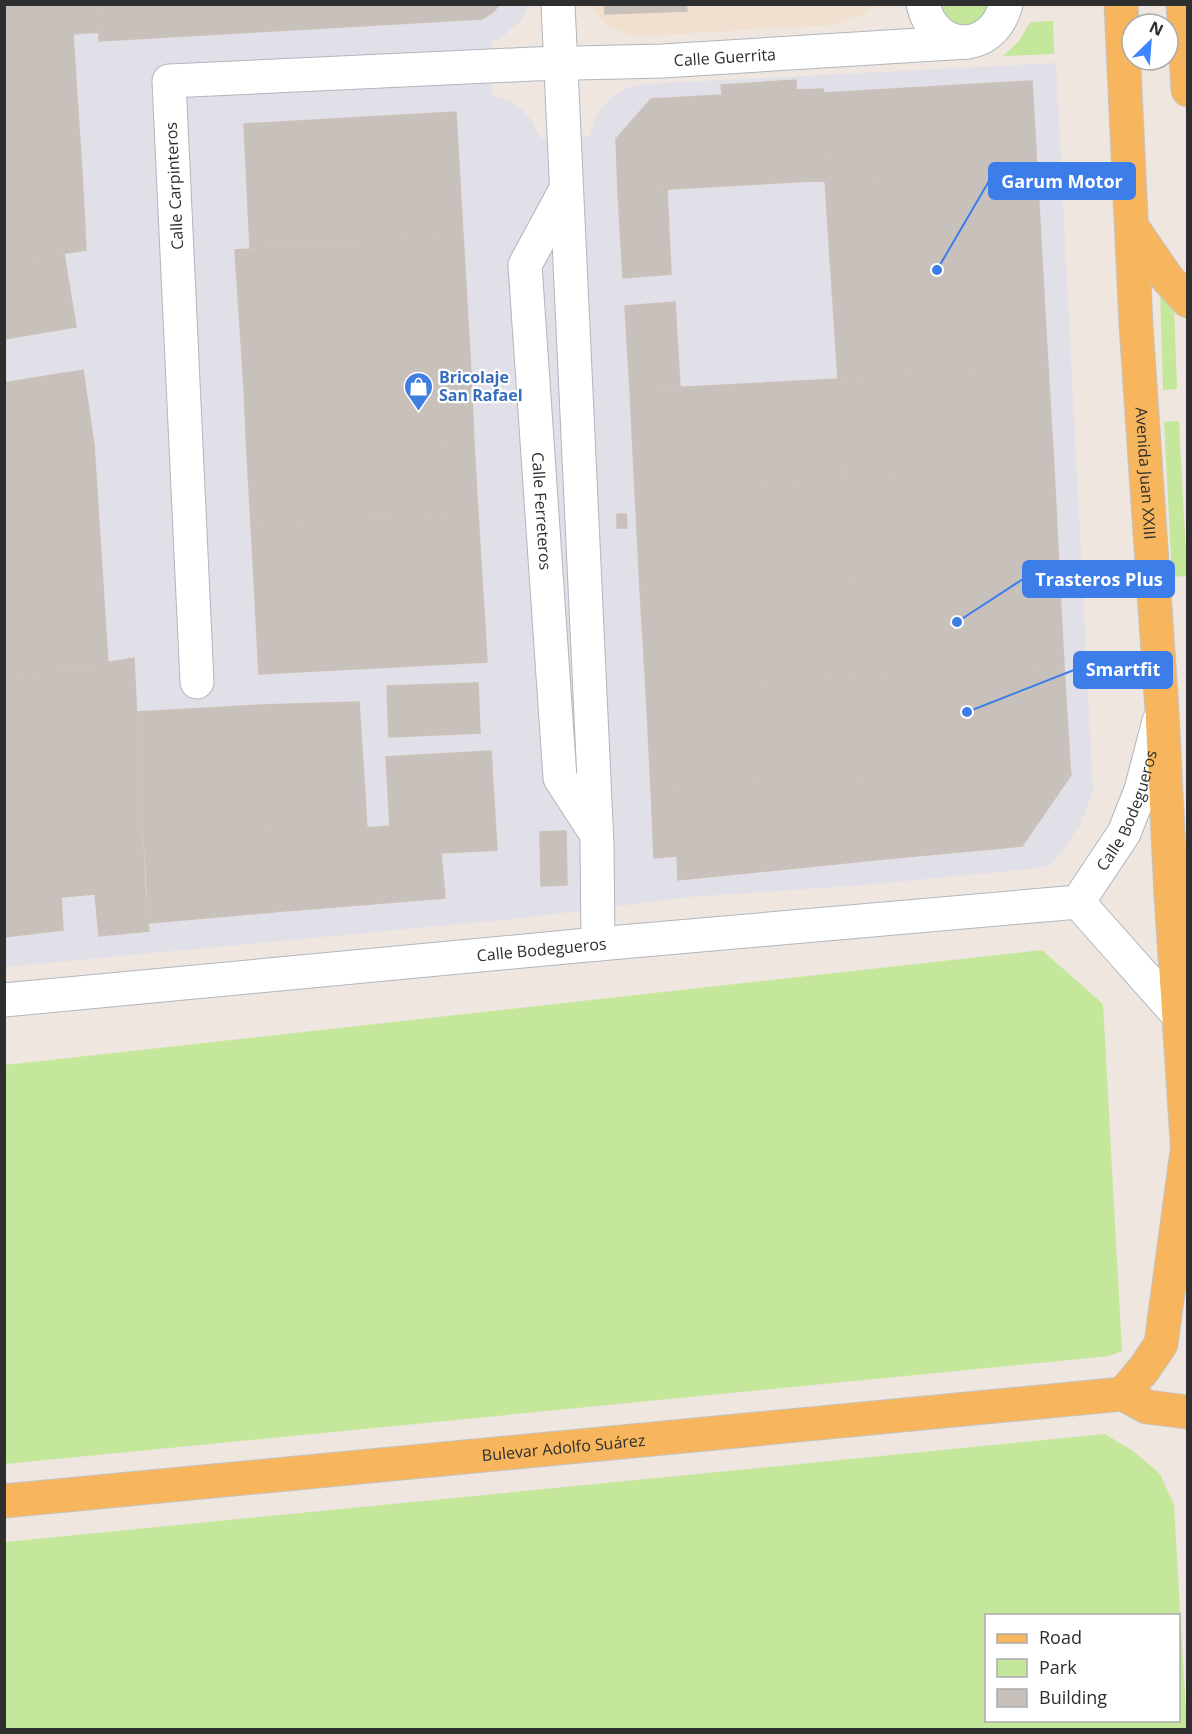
<svg xmlns="http://www.w3.org/2000/svg" width="1192" height="1734" viewBox="0 0 1192 1734" font-family="'Open Sans',sans-serif">
	<style>
		.industrial { fill: #e1e0e8 }
		.education { fill: #f1e0cf }
		.green { fill: #c4e79b; fill-rule: evenodd }
		.building { fill: #c8c1bb; stroke: #cbc1b9; stroke-width: 1.5 }
		.lines { fill: none; stroke-linecap: round; stroke-linejoin: round }
		.minor-casing { stroke: #b0b6be; stroke-width: 35 }
		.major-casing { stroke: #c4c4c4; stroke-width: 35 }
		.minor { stroke: #fff; stroke-width: 33 }
		.major { stroke: #f7b65d; stroke-width: 33 }
		.labels { text-anchor: middle; stroke-width: 4.5; stroke-linejoin: round; paint-order: stroke }
		.street-label { font-size: 16px; fill: #2e2e2e; stroke: #fff }
		.shop-label { font-size: 16px; font-weight: bold; fill: #366cbe; stroke: #fff; text-anchor: start }
		.leader { fill: none; stroke: #3c7dea; stroke-width: 2 }
		.callout-dot { fill: #3c7dea; stroke: #fff; stroke-width: 2 }
		.callout { fill: #3c7dea; stroke: #3c7dea; stroke-width: 2 }
		.callout-label { font-size: 18px; text-anchor: middle; font-weight: bold; fill: #fff }
	</style>
	<rect width="100%" height="100%" fill="#efe6e0"/>
	<path class="industrial" d="M5 5H529L521 20 500 39 492 41V95L515 103 530 118 541 138 590 136 596 116 611 97 629 87 645 84 1056 63 1093 790 1080 825 1062 851 1051 865 1038 868 866 885 690 897 523 918 5 967Z"/>
	<path class="education" d="M590 5H875L865 13 844 22 831 25 644 36 630 35 608 26 601 20Z"/>
	<path class="green" d="M937 5H992L973 25H954Z
		M1053 21 1054 54 1003 56 1019 41 1030 22Z
		M1160 288 1174 304 1177 389 1163 390Z
		M1179 421 1187 576 1172 577 1164 422Z
		M1042 950 1103 1004 1122 1351 1110 1356 5 1464V1065Z
		M1105 1434 1133 1451 1160 1474 1174 1505 1187 1729H5V1542ZM986 1616H1178V1720H986Z"/>
	<path class="building" d="M4 4H97L98 32 73 34 82 173 4 186Z
		M97 4H500L493 12 482 19 99 41Z
		M604 4H686L687 11 605 14Z
		M796 80V90L823 89 829 180 618 192 616 139 651 99 722 95 721 85Z
		M1032 81 1037 169 829 180 823 93Z
		M456 112 463 235 250 248 244 124Z
		M1037 169 1048 367 838 379 825 180Z
		M82 173 86 250 4 263V186Z
		M667 189 671 274 623 278 618 192Z
		M463 235 471 373 244 387 235 250Z
		M64 254 76 327 4 339V263Z
		M675 302 680 387 630 390 625 306Z
		M1048 367 1054 468 845 479 840 379Z
		M83 370 94 445 4 459V383Z
		M471 373 474 443 247 455 244 387Z
		M840 379 845 479 635 490 630 390Z
		M474 443 478 513 251 524 247 455Z
		M94 445 101 554 4 568V459Z
		M1054 468 1059 568 850 579 845 479Z
		M845 479 850 579 640 590 635 490Z
		M478 513 487 662 259 674 251 524Z
		M617 514H626L627 528H617Z
		M101 554 108 664 4 679V568Z
		M1059 568 1064 666 855 677 850 579Z
		M850 579 855 677 646 689 640 590Z
		M134 658 145 889 149 931 99 936 95 894 61 897 63 930 4 937V679Z
		M1064 666 1070 766 860 777 855 677Z
		M855 677 860 777 651 788 646 689Z
		M478 683 480 733 389 737 387 686Z
		M359 702 367 828 390 826 386 757 491 751 497 850 441 853 445 898 273 912 262 705Z
		M262 705 273 912 149 923 137 712Z
		M1070 766 1071 775 1022 846 864 861 860 777Z
		M860 777 864 861 678 880 677 856 654 858 651 788Z
		M566 831 567 885 541 886 540 832Z"/>
	<g class="lines">
		<defs>
			<g id="minor">
				<path d="M558 4 597 845 598 944"/>
				<path d="M923 4C934 54 993 55 1006 4"/>
				<path id="s1" d="M566 189 525 265 560 778 595 832"/>
				<path id="s2" d="M197 682 169 81 533 64 663 61 968 42"/>
				<path id="s3" d="M1078 902 1124 833 1141 790 1159 721"/>
				<path d="M1078 902 1180 1017"/>
				<path id="s4" d="M4 1000 598 944 1078 902"/>
			</g>
			<g id="major">
				<path id="s5" d="M1121 4 1136 325 1162 711 1171 895 1188 1156"/>
				<path d="M1183 4 1188 90"/>
				<path d="M1132 227 1167 278 1188 301"/>
				<path d="M1123 1394 1144 1369 1161 1344 1187 1151"/>
				<path d="M1123 1394 1147 1407 1188 1412"/>
				<path id="s6" d="M4 1501 1123 1394"/>
			</g>
		</defs>
		<use href="#minor" class="minor-casing"/>
		<use href="#major" class="major-casing"/>
		<use href="#minor" class="minor"/>
		<use href="#major" class="major"/>
	</g>
	<defs>
		<symbol id="shop-pin" viewBox="-11 -11 22 30"><path d="M0 17L-7.5 6A9.5 9.5 0 1 1 7.5 6Z" fill="#3f7fe0" stroke="#fff"/><path d="M-5-2.5h2.3a2.7 3.5 0 0 1 5.4 0H5L5.5 6h-11ZM-1.5-2.5h3a1.5 2.3 0 0 0-3 0Z" fill="#fff"/></symbol>
	</defs>
	<g fill-rule="evenodd">
		<use href="#shop-pin" x="402" y="370" width="33" height="45"/>
	</g>
	<g class="labels">
		<g class="street-label">
			<text dy="6" stroke="none"><textPath href="#s2" startOffset="1158">Calle Guerrita</textPath></text>
			<text transform="translate(174 186) rotate(-93)" y="6">Calle Carpinteros</text>
			<text dy="6" stroke="none"><textPath href="#s5" startOffset="470">Avenida Juan XXIII</textPath></text>
			<text dy="6" stroke="none"><textPath href="#s1" startOffset="333">Calle Ferreteros</textPath></text>
			<text dy="6" stroke="none"><textPath href="#s3" startOffset="105">Calle Bodegueros</textPath></text>
			<text dy="6" stroke="none"><textPath href="#s4" startOffset="540">Calle Bodegueros</textPath></text>
			<text dy="6" stroke="none"><textPath href="#s6" startOffset="562">Bulevar Adolfo Suárez</textPath></text>
		</g>
		<g class="shop-label">
			<text x="439" y="383">Bricolaje<tspan x="439" dy="18">San Rafael</tspan></text>
		</g>
	</g>
	<path class="leader" d="M937 270L989 181M957 622L1023 579M967 712L1074 670"/>
	<g class="callout-dot">
		<circle cx="937" cy="270" r="6"/>
		<circle cx="957" cy="622" r="6"/>
		<circle cx="967" cy="712" r="6"/>
	</g>
	<g class="callout">
		<rect x="989" y="163" width="146" height="36" rx="6"/>
		<rect x="1023" y="561" width="151" height="36" rx="6"/>
		<rect x="1074" y="652" width="98" height="36" rx="6"/>
	</g>
	<g class="callout-label">
		<text x="1062" y="188">Garum Motor</text>
		<text x="1099" y="586">Trasteros Plus</text>
		<text x="1123" y="676">Smartfit</text>
	</g>
	<rect width="1192" height="1734" fill="none" stroke="#2e2e2e" stroke-width="12"/>
	<rect x="985" y="1614" width="195" height="108" fill="#ffffff" stroke="#ababab" stroke-width="1.5"/>
	<rect x="997" y="1634" width="30" height="9" fill="#f7b65d" stroke="#ababab" stroke-width="1.5"/>
	<text x="1039" y="1644" font-size="18" fill="#2e2e2e">Road</text>
	<rect x="997" y="1659" width="30" height="18" fill="#c4e79b" stroke="#ababab" stroke-width="1.5"/>
	<text x="1039" y="1674" font-size="18" fill="#2e2e2e">Park</text>
	<rect x="997" y="1689" width="30" height="18" fill="#c8c1bb" stroke="#ababab" stroke-width="1.5"/>
	<text x="1039" y="1704" font-size="18" fill="#2e2e2e">Building</text>
	<g transform="translate(1150 42) rotate(25)"><circle r="28" fill="#ffffff" stroke="#ababab" stroke-width="1.5"/>
	<path d="M0-4.5L10 22L0 15L-10 22Z" fill="#3d86ff"/>
	<text y="-9" font-size="16" font-weight="bold" text-anchor="middle" fill="#2e2e2e">N</text>
	</g>
</svg>
